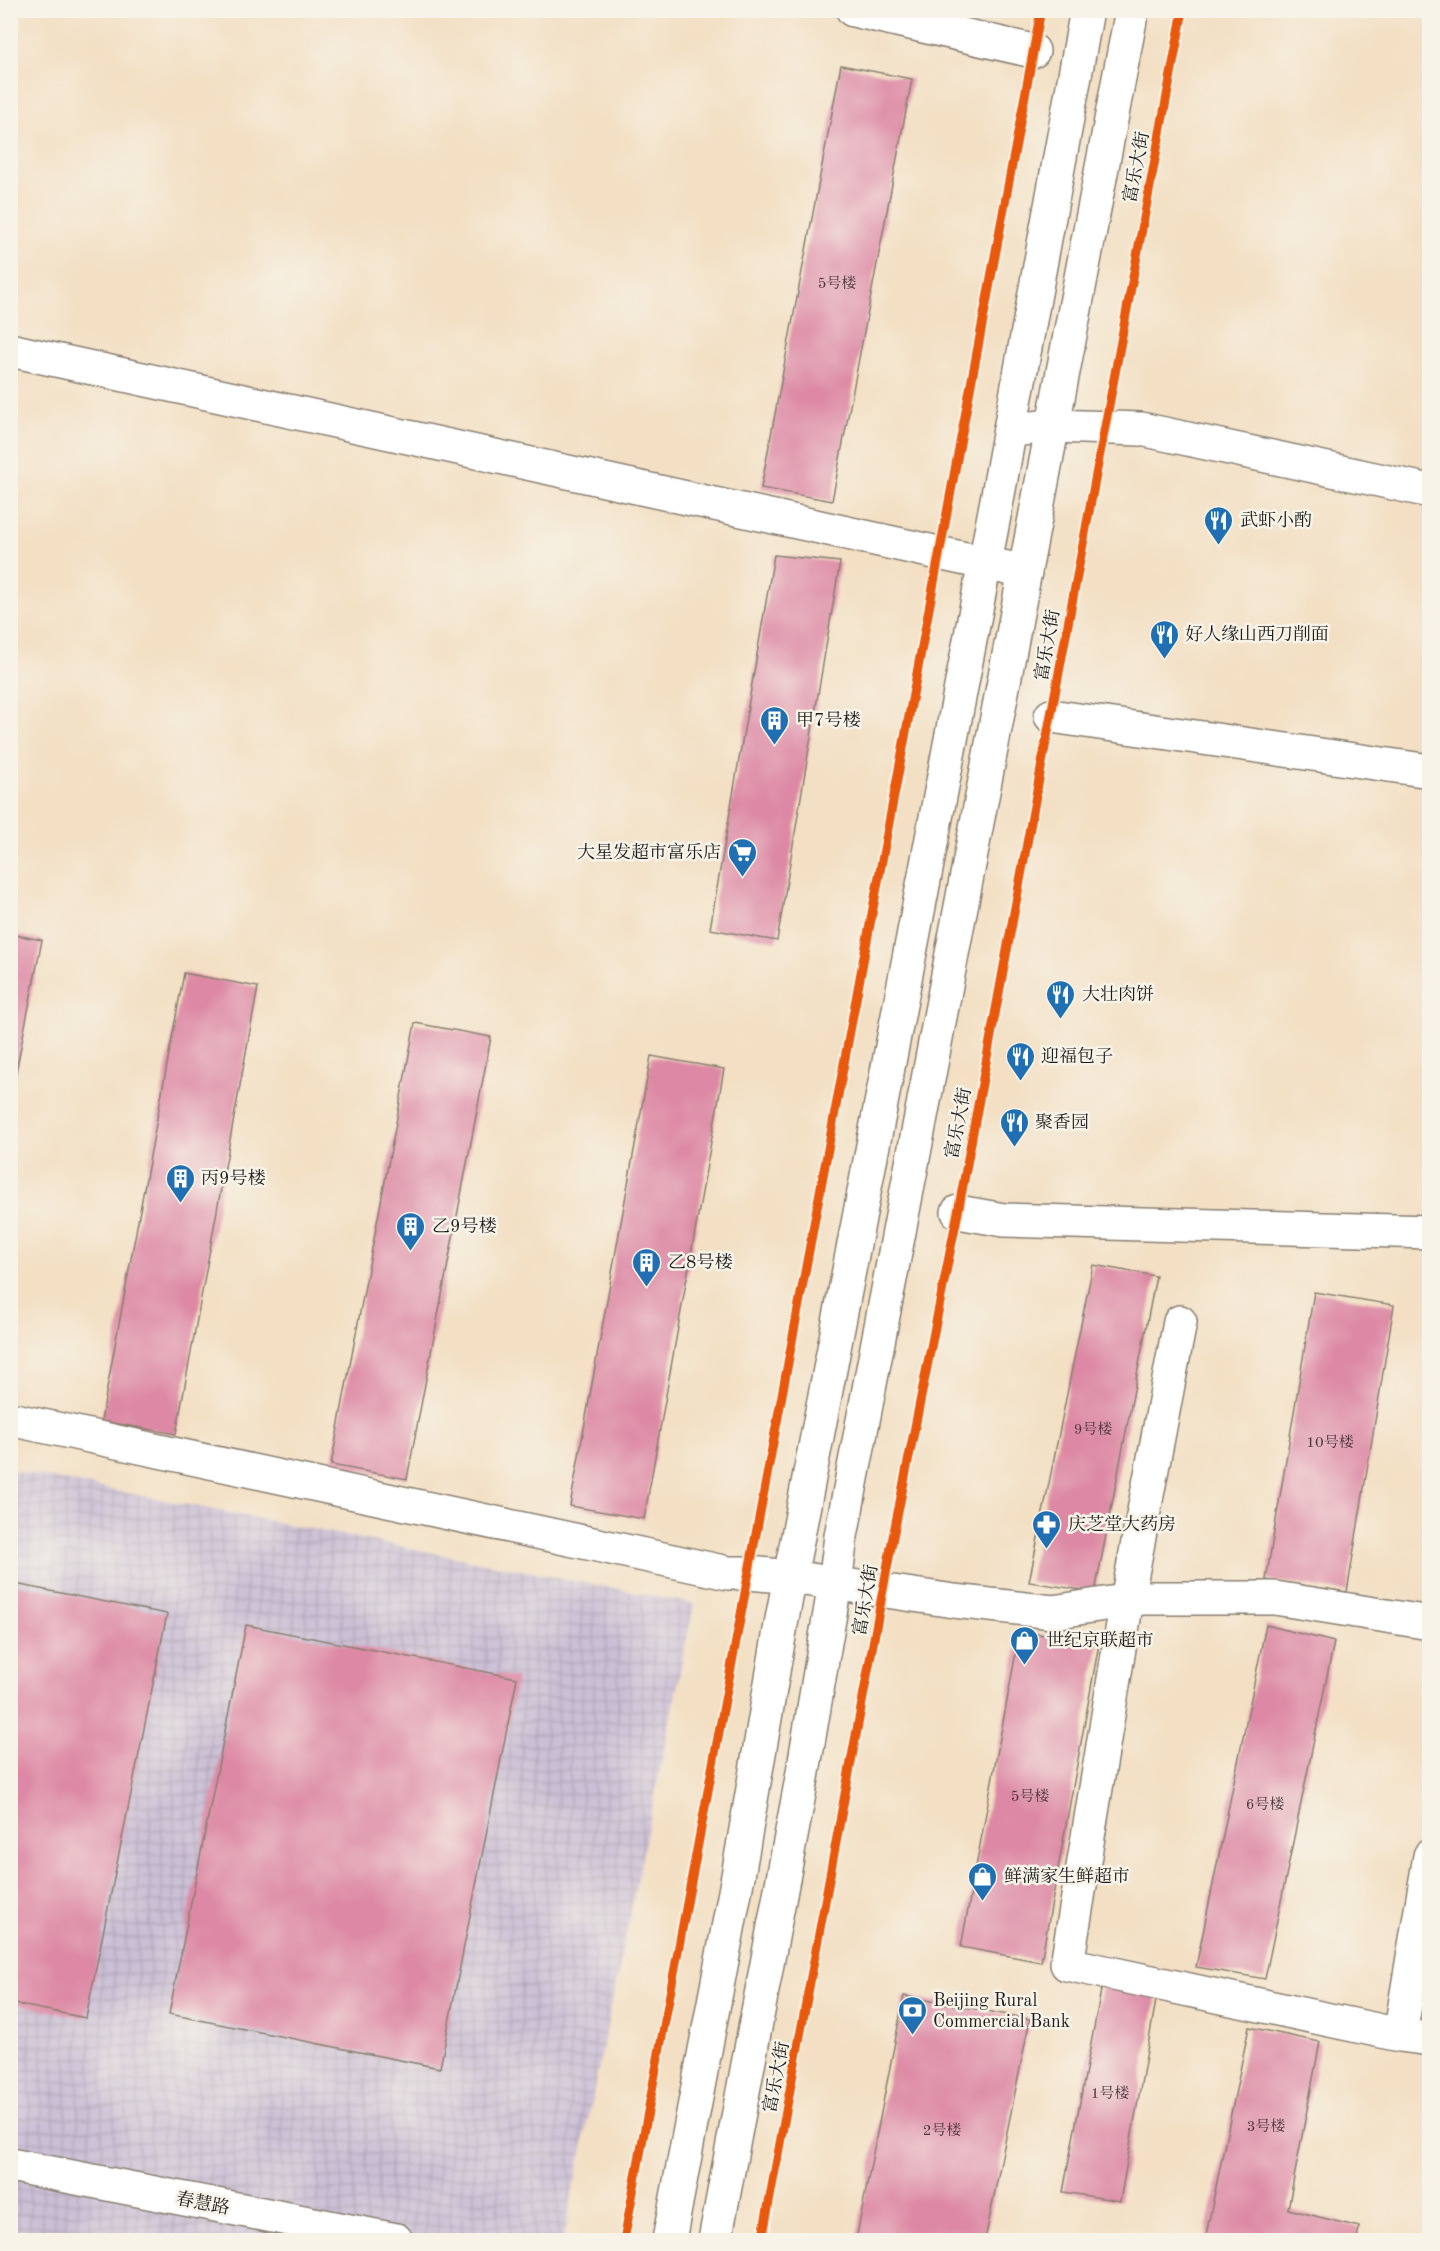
<svg xmlns="http://www.w3.org/2000/svg" width="1440" height="2251" viewBox="0 0 1440 2251" font-family="'Old Standard TT','Noto Serif SC',serif">
	<style>
		.industrial { fill: url(#industrial-grid) }
		.building { fill: #dd89a5 }
		.lines { fill: none; stroke-linecap: round; stroke-linejoin: round }
		.minor-casing { stroke: #887e70; stroke-width: 36 }
		.major-casing { stroke: #887e70; stroke-width: 36 }
		.minor { stroke: #fff; stroke-width: 33 }
		.major { stroke: #fff; stroke-width: 33 }
		.cycleway-casing { stroke: #f7f3e8; stroke-width: 13 }
		.cycleway { stroke: #e8590c; stroke-width: 9 }
		.labels { text-anchor: middle; stroke-width: 5; stroke-linejoin: round; paint-order: stroke }
		.number-label { font-size: 15px; fill: #4c373e }
		.street-label { font-size: 18px; fill: #1c1c1c; stroke: #f7f3e8 }
		.poi-label { font-size: 18px; fill: #1c1c1c; stroke: #f7f3e8; text-anchor: start }
	</style>
	<defs>
		<pattern id="industrial-grid" width="8" height="8" patternUnits="userSpaceOnUse" patternTransform="scale(1.5)"><rect width="8" height="8" fill="#cbbfd5"/><path d="M0 4h8M4 0v8" fill="none" stroke="#aea4b6"/></pattern>
	</defs>
	<rect width="100%" height="100%" fill="#f7f3e8"/>
	<filter id="ink" filterUnits="userSpaceOnUse"><feTurbulence type="fractalNoise" baseFrequency=".0167" numOctaves="2"/><feDisplacementMap in="SourceGraphic" scale="12" xChannelSelector="R" yChannelSelector="G"/><feConvolveMatrix kernelMatrix="1 2 1 2 8 2 1 2 1" color-interpolation-filters="sRGB"/></filter>
	<filter id="wash" filterUnits="userSpaceOnUse"><feTurbulence type="fractalNoise" baseFrequency=".008" numOctaves="4" result="noise"/><feDisplacementMap in="SourceGraphic" scale="24" xChannelSelector="R" yChannelSelector="G"/><feGaussianBlur stdDeviation="1.35" result="paint"/><feColorMatrix in="noise" values="0 0 0 0 0 0 0 0 0 0 0 0 0 0 0 0 0 1.4 0 .05"/><feComposite in="paint" operator="in"/></filter>
	<g filter="url(#wash)">
		<rect width="100%" height="100%" fill="#f3dfc3"/>
		<path class="industrial" d="M10 1470 694 1604 563 2240H11Z"/>
		<g id="blocks">
			<path class="building" d="M841 65 912 79 832 501 761 488Z
				M774 555 840 562 777 941 710 929Z
				M10 934 42 940 12 1092H10Z
				M184 973 258 987 176 1434 101 1421Z
				M415 1023 491 1037 407 1479 331 1465Z
				M651 1056 724 1069 644 1519 570 1506Z
				M1093 1265 1156 1276 1095 1592 1029 1582Z
				M1314 1292 1394 1305 1347 1592 1266 1580Z
				M10 1583 167 1614 86 2018 10 2003Z
				M246 1625 517 1678 440 2068 169 2014Z
				M1266 1625 1334 1642 1265 1979 1196 1967Z
				M1020 1631 1099 1644 1041 1962 961 1947Z
				M1102 1985 1157 1995 1120 2201 1063 2192Z
				M904 1996 1030 2019 985 2240H856Z
				M1249 2027 1320 2042 1288 2209 1359 2227 1357 2240H1205Z
				M10 2234 35 2239V2240H10Z"/>
		</g>
	</g>
	<g filter="url(#ink)">
		<use href="#blocks" fill-opacity="0" stroke="#887e70" stroke-width="1.5"/>
		<g class="lines">
			<defs>
				<path id="minor" d="M853 10 1033 51
					M10 350 1025 572
					M1010 430 1053 426 1141 429 1430 491
					M1051 716 1430 771
					M958 1212 1004 1220 1430 1232
					M1180 1322 1127 1600 1067 1964 1400 2035 1430 1856
					M10 1419 728 1573H750L791 1577 954 1601 1053 1612 1143 1598H1275L1430 1623
					M1400 2035 1430 2039
					M10 2165 396 2240"/>
				<path id="major" d="M669 2240 738 1876 782 1619 997 500 1087 10
					M715 2240 802 1778 835 1584 841 1536 1132 10"/>
			</defs>
			<use href="#minor" class="minor-casing"/>
			<use href="#major" class="major-casing"/>
			<use href="#minor" class="minor"/>
			<use href="#major" class="major"/>
			<defs>
				<path id="cycleway" d="M624 2240C765 1497 900 753 1041 10
					M762 2240 891 1547 958 1212 1183 10"/>
			</defs>
			<use href="#cycleway" class="cycleway-casing"/>
			<use href="#cycleway" class="cycleway"/>
		</g>
	</g>
	<defs>
		<symbol id="restaurant-pin" viewBox="-11 -11 22 30"><path d="M0 17L-7.5 6A9.5 9.5 0 1 1 7.5 6Z" fill="#1f6fb2" stroke="#f7f3e8"/><path d="M-5-6h1v4h1v-4h1v4h1v-4h1v5L-1.5 .5V6h-2V.5L-5-1ZM5-6V6H3V1.5H1.5Q1.5-4 5-6Z" fill="#fff"/></symbol>
		<symbol id="building-pin" viewBox="-11 -11 22 30"><path d="M0 17L-7.5 6A9.5 9.5 0 1 1 7.5 6Z" fill="#1f6fb2" stroke="#f7f3e8"/><path d="M-4-6H4V6H1V3H-1V6H-4ZM-2.5-4.3h1.7v1.8h-1.7ZM.8-4.3h1.7v1.8H.8ZM-2.5-1h1.7V.8h-1.7ZM.8-1h1.7V.8H.8Z" fill="#fff"/></symbol>
		<symbol id="supermarket-pin" viewBox="-11 -11 22 30"><path d="M0 17L-7.5 6A9.5 9.5 0 1 1 7.5 6Z" fill="#1f6fb2" stroke="#f7f3e8"/><path d="M-6-5.5h2.5l.6 2H6L4.5 2H-2.5L-4.4-4H-6ZM-1.5 3.2a1.3 1.3 0 1 0 .1 0ZM3 3.2a1.3 1.3 0 1 0 .1 0Z" fill="#fff"/></symbol>
		<symbol id="pharmacy-pin" viewBox="-11 -11 22 30"><path d="M0 17L-7.5 6A9.5 9.5 0 1 1 7.5 6Z" fill="#1f6fb2" stroke="#f7f3e8"/><path d="M-2-6h4v4h4v4h-4v4h-4v-4h-4v-4h4Z" fill="#fff"/></symbol>
		<symbol id="shop-pin" viewBox="-11 -11 22 30"><path d="M0 17L-7.5 6A9.5 9.5 0 1 1 7.5 6Z" fill="#1f6fb2" stroke="#f7f3e8"/><path d="M-5-2.5h2.3a2.7 3.5 0 0 1 5.4 0H5L5.5 6h-11ZM-1.5-2.5h3a1.5 2.3 0 0 0-3 0Z" fill="#fff"/></symbol>
		<symbol id="bank-pin" viewBox="-11 -11 22 30"><path d="M0 17L-7.5 6A9.5 9.5 0 1 1 7.5 6Z" fill="#1f6fb2" stroke="#f7f3e8"/><path d="M-6-4H6V4H-6ZM0-2.3a2.3 2.3 0 1 0 0 4.6a2.3 2.3 0 1 0 0-4.6Z" fill="#fff"/></symbol>
	</defs>
	<g fill-rule="evenodd">
		<use href="#restaurant-pin" x="1202" y="504" width="33" height="45"/>
		<use href="#restaurant-pin" x="1148" y="618" width="33" height="45"/>
		<use href="#building-pin" x="758" y="704" width="33" height="45"/>
		<use href="#supermarket-pin" x="726" y="836" width="33" height="45"/>
		<use href="#restaurant-pin" x="1044" y="978" width="33" height="45"/>
		<use href="#restaurant-pin" x="1004" y="1040" width="33" height="45"/>
		<use href="#restaurant-pin" x="998" y="1106" width="33" height="45"/>
		<use href="#building-pin" x="164" y="1162" width="33" height="45"/>
		<use href="#building-pin" x="394" y="1210" width="33" height="45"/>
		<use href="#building-pin" x="630" y="1246" width="33" height="45"/>
		<use href="#pharmacy-pin" x="1030" y="1508" width="33" height="45"/>
		<use href="#shop-pin" x="1008" y="1624" width="33" height="45"/>
		<use href="#shop-pin" x="966" y="1860" width="33" height="45"/>
		<use href="#bank-pin" x="896" y="1994" width="33" height="45"/>
	</g>
	<g class="labels">
		<g class="number-label">
			<text x="837" y="288">5号楼</text>
			<text x="1093" y="1434">9号楼</text>
			<text x="1330" y="1447">10号楼</text>
			<text x="1030" y="1801">5号楼</text>
			<text x="1265" y="1809">6号楼</text>
			<text x="1110" y="2098">1号楼</text>
			<text x="1266" y="2131">3号楼</text>
			<text x="942" y="2135">2号楼</text>
		</g>
		<g class="street-label">
			<text transform="translate(1136 167) rotate(-79)" y="6">富乐大街</text>
			<text transform="translate(1047 645) rotate(-80)" y="6">富乐大街</text>
			<text transform="translate(958 1123) rotate(-79)" y="6">富乐大街</text>
			<text transform="translate(865 1600) rotate(-80)" y="6">富乐大街</text>
			<text transform="translate(776 2077) rotate(-79)" y="6">富乐大街</text>
			<text transform="translate(203 2203) rotate(11)" y="6">春慧路</text>
		</g>
		<g class="poi-label">
			<text x="1240" y="526">武虾小酌</text>
			<text x="1185" y="640">好人缘山西刀削面</text>
			<text x="796" y="726">甲7号楼</text>
			<text x="721" y="858" text-anchor="end">大星发超市富乐店</text>
			<text x="1082" y="1000">大壮肉饼</text>
			<text x="1041" y="1062">迎福包子</text>
			<text x="1035" y="1128">聚香园</text>
			<text x="201" y="1184">丙9号楼</text>
			<text x="432" y="1232">乙9号楼</text>
			<text x="668" y="1268">乙8号楼</text>
			<text x="1068" y="1530">庆芝堂大药房</text>
			<text x="1046" y="1646">世纪京联超市</text>
			<text x="1004" y="1882">鲜满家生鲜超市</text>
			<text x="933" y="2006">Beijing Rural<tspan x="933" dy="21">Commercial Bank</tspan></text>
		</g>
	</g>
	<rect width="1440" height="2251" fill="none" stroke="#f7f3e8" stroke-width="36"/>
</svg>
